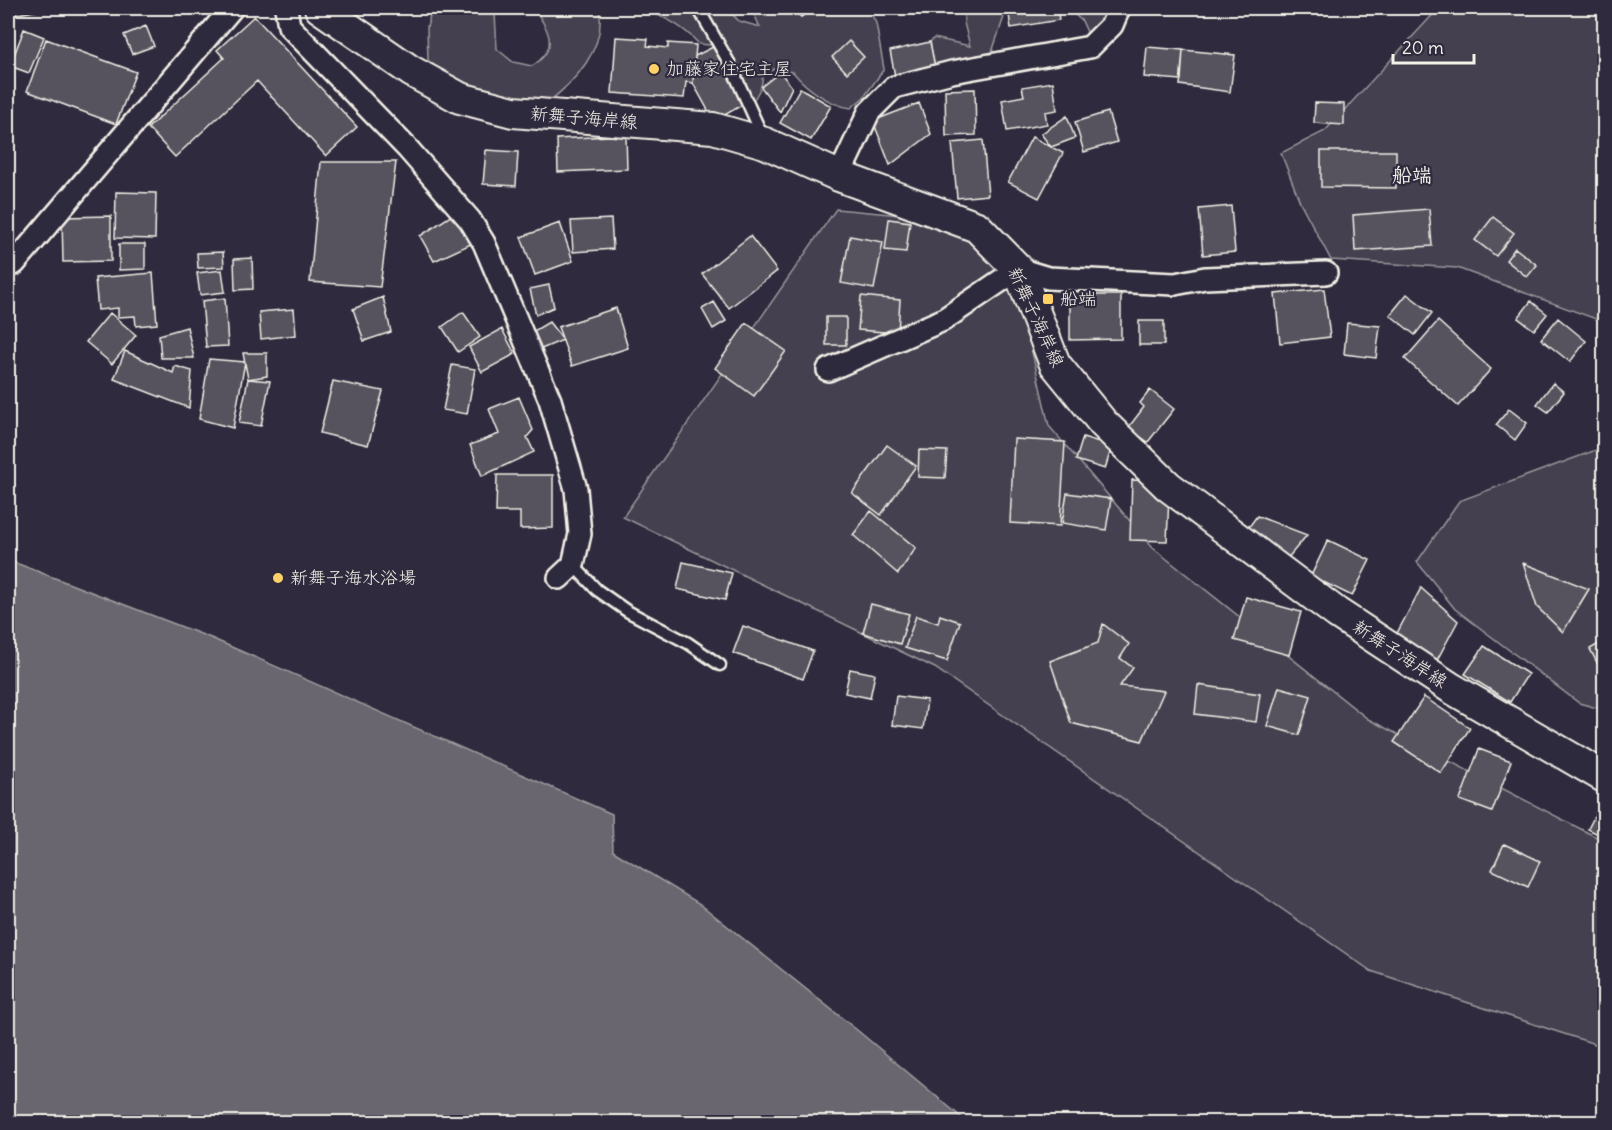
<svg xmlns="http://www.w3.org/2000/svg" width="1612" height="1130" viewBox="0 0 1612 1130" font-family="Delius,'Klee One',sans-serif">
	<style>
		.green { fill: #454050; stroke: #9c989c; stroke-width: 1.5 }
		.water { fill: #6a6670; stroke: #a19ea0; stroke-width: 1.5 }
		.building { fill: #56525f; stroke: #f4f1e8; stroke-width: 1.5 }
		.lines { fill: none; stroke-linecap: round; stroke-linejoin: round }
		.service-casing { stroke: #f4f1e8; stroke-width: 15 }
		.minor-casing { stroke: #f4f1e8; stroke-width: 26 }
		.secondary-casing { stroke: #f4f1e8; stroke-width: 34 }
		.service { stroke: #2f2a3d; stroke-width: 10 }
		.minor { stroke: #2f2a3d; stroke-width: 21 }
		.secondary { stroke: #2f2a3d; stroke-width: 30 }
		.poi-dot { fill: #ffd166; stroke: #2f2a3d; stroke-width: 2 }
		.labels { text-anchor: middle; stroke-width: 4.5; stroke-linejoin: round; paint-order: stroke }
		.poi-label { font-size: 18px; fill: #f4f1e8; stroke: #2f2a3d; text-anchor: start }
		.street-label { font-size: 18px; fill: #f4f1e8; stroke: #2f2a3d }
		.neighbourhood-label { font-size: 20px; font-weight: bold; fill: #f4f1e8; stroke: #2f2a3d }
	</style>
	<rect width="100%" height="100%" fill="#2f2a3d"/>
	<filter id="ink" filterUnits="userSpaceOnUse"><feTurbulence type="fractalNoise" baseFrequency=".0167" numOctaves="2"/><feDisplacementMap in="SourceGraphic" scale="12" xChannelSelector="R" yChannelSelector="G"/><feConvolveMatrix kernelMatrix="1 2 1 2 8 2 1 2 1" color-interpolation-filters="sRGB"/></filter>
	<g filter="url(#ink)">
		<path class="green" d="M432 8H492L495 14 497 49 513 62 532 66C560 48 549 31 534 8H599C607 47 575 83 545 104 499 99 463 95 428 60L427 27Z
			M639 8H726L739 21 760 27 754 14 761 8H788L801 17 815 8H868L876 23 884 69 864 97 851 108C829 105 806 88 793 72L774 69 763 75 761 87 752 103 735 63 720 46 699 44C682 25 663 16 639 8Z
			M964 8H1007L989 61 935 67 930 42 934 38 970 46 964 23Z
			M1067 8H1118L1088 34 1082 21Z
			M1439 8H1604V322L1457 268 1331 260 1300 202 1281 153 1325 131Z
			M836 209 944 219 1013 269 1049 426 1153 548 1368 719 1604 841V1047L1371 971 935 668 623 517Z
			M1604 447V710L1579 703 1455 609 1417 562 1459 501Z"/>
		<path class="water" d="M8 560 211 638 612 814 613 851 700 904 857 1030 967 1122H8Z"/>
		<path class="building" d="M8 8H50L8 16Z
			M795 8H815L801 17Z
			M1008 8H1057L1059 20 1011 28Z
			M254 16 357 127 326 156 257 81 175 157 148 128 224 58 217 50Z
			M146 26 154 46 132 54 124 35Z
			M24 29 44 37 29 73 10 66Z
			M616 37 648 39 647 46 668 48V43L696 45 693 83 686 82 684 98 612 93Z
			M46 39 136 72 116 124 27 91Z
			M849 41 864 57 847 73 832 57Z
			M930 42 935 67 895 76 890 51Z
			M713 47 744 104 714 121 693 83 695 56Z
			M1147 47 1183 50 1181 80 1144 77Z
			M1183 50 1235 55 1230 92 1180 85Z
			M780 72 792 87 780 112 761 87Z
			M1053 82 1057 110 1045 112 1047 124 1007 131 1002 100 1024 96 1022 87Z
			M800 88 831 106 811 140 780 123Z
			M975 89 976 135 946 136 945 90Z
			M919 103 931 134 890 165 873 121Z
			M1315 103 1344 104V125L1314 123Z
			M1108 112 1117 142 1084 152 1075 122Z
			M1067 116 1075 138 1051 147 1041 134Z
			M626 135 627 169 558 172 557 139Z
			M1032 137 1063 153 1039 198 1008 182Z
			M983 140 988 195 957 198 952 143Z
			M486 150 518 152 516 186 483 184Z
			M1321 151H1396V188L1321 187Z
			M321 162H396L380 287 310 282Z
			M116 192 156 193 155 239 115 238Z
			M1231 206 1235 252 1203 255 1199 209Z
			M1429 209 1432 246 1355 251 1353 215Z
			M455 213 471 244 434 261 420 236Z
			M111 216V261L63 262 62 217Z
			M1493 217 1514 233 1496 256 1475 240Z
			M611 219 613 249 573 252 571 221Z
			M889 219 910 222 906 252 885 250Z
			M560 223 573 261 535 275 521 237Z
			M750 236 777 271 729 308 702 274Z
			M850 236 883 242 874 289 841 283Z
			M119 244H145V269L119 270Z
			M1515 248 1537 265 1527 277 1506 260Z
			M223 252 224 267 198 268 197 253Z
			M252 258 253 289 235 290 234 259Z
			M222 270 225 292 200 295 197 273Z
			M153 273 157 324 136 326 135 316 118 317V308L98 310 95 278Z
			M549 285 554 307 536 315 530 289Z
			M1324 289 1330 337 1280 343 1275 294Z
			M1407 294 1432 313 1415 335 1390 315Z
			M1070 295H1121V339L1070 340Z
			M861 296 900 300 898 333 858 330Z
			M383 297 391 332 364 341 353 309Z
			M225 298 228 346 206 347 202 301Z
			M1531 301 1547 314 1534 330 1518 318Z
			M714 302 726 321 713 329 702 309Z
			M616 308 628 348 572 366 558 327Z
			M294 309 296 335 261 339 259 312Z
			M463 312 480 337 458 352 442 327Z
			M110 313 136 335 112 364 86 342Z
			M826 317H846V345H826Z
			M1558 318 1586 341 1570 362 1541 339Z
			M1139 321H1164V345H1139Z
			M1438 321 1491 369 1458 406 1405 359Z
			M549 322 563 340 539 350 532 332Z
			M746 323 786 351 754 396 715 368Z
			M1347 323 1380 326 1376 358 1344 354Z
			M187 327 194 358H161L159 335Z
			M502 329 515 354 482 372 469 347Z
			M125 351 173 373 175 366 192 371 189 408 114 379Z
			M243 353H267V376L248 379Z
			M209 359 245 362 233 428 199 419Z
			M452 365 475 369 467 414 443 410Z
			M248 379 270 381 261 426 239 423Z
			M333 381 383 391 368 445 320 433Z
			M1553 383 1564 392 1548 412 1537 404Z
			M1150 390 1174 409 1148 442 1128 428 1144 407 1140 403Z
			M519 397 533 430 527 437 534 452 482 476 470 445 499 434 489 409Z
			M1509 409 1527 423 1515 440 1496 425Z
			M1083 437 1112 446 1105 469 1076 460Z
			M1014 439 1065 442 1060 526 1010 523Z
			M887 445 916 466 881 515 852 493Z
			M919 450 947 451 945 478 918 477Z
			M497 475H553V528L520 529V512H496Z
			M1132 480 1156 481 1155 496H1169L1167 541 1130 540Z
			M1067 493 1111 499 1106 530 1062 523Z
			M871 511 916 548 898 574 853 535Z
			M1257 516 1307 535 1287 559 1248 528Z
			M1328 540 1370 560 1352 596 1311 576Z
			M683 562 732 573 725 600 677 589Z
			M1523 563 1589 589 1563 632 1537 607Z
			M1421 588 1458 621 1437 660 1395 637Z
			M1246 597 1301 612 1289 655 1234 640Z
			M871 604 909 614 900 644 863 633Z
			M940 615 960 622 947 661 905 648 916 616 938 623Z
			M1103 624 1129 644 1120 658 1133 668 1120 686 1164 691 1142 741 1071 723 1050 661 1098 643Z
			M743 626 813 651 803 679 733 653Z
			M1604 641V676L1590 649Z
			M1484 646 1528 674 1510 702 1465 674Z
			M850 669 875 674 870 698 845 693Z
			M1198 685 1260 694 1256 722 1195 714Z
			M1279 687 1311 696 1299 735 1267 726Z
			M896 696 927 700 923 729 892 725Z
			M1424 697 1470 728 1441 773 1394 742Z
			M1479 749 1511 761 1492 812 1460 800Z
			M1601 803 1604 805V837L1588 829Z
			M1504 844 1540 861 1528 887 1492 870Z"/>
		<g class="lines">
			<defs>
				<path id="service" d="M698 8 730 64 763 137
					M573 565 597 590 627 611 688 643 720 665"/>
				<path id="minor" d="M286 8 289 26 408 149 470 220 484 243 550 400 576 489 580 534 573 565 559 578
					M839 176 869 112 894 87 952 72 1090 47 1112 25 1119 8
					M14 264 232 8
					M828 370 943 320 1018 269 1048 278 1175 284 1205 278 1326 273"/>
				<path id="secondary" d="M320 8 411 71 460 98 513 112 713 128 765 143 839 176 977 227 1018 269 1055 364 1103 423 1168 486 1337 613 1451 688 1604 777"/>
			</defs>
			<use href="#service" class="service-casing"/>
			<use href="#minor" class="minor-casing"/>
			<use href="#secondary" class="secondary-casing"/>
			<use href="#service" class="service"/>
			<use href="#minor" class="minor"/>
			<use href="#secondary" class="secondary"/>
		</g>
	</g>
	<g class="poi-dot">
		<circle cx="654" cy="69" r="6"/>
		<rect x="1042" y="293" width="12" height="12" rx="3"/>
		<circle cx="278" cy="578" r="6"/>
	</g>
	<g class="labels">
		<g class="poi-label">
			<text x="666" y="75">加藤家住宅主屋</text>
			<text x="1060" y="305">船端</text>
			<text x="290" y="584">新舞子海水浴場</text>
		</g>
		<g class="street-label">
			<text transform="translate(584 118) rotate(5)" y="6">新舞子海岸線</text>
			<text transform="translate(1036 317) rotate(65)" y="6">新舞子海岸線</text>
			<text transform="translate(1400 654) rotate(33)" y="6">新舞子海岸線</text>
		</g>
		<g class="neighbourhood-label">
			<text x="1412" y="182">船端</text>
		</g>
	</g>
	<rect width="1612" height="1130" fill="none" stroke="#2f2a3d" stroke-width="30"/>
	<rect x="15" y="15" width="1582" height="1100" fill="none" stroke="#f4f1e8" stroke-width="2" filter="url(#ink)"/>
	<path d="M1393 54v9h81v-9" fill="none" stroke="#f4f1e8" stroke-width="3"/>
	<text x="1402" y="54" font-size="18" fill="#f4f1e8" stroke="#2f2a3d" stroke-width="4.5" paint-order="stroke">20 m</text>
</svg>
